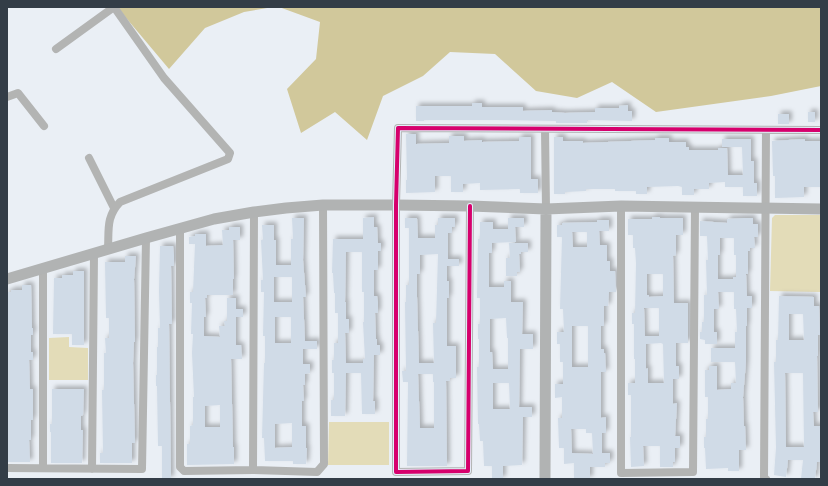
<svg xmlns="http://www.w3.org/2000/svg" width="828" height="486" viewBox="0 0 828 486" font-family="'IBM Plex Sans',sans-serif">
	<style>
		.green { fill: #e3dcb8 }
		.forest { fill: #d1c89b }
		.building { fill: #d0dbe7; fill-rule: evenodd; filter: url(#shadow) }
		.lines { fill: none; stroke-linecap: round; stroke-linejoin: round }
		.street { stroke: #b3b4b3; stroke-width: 8 }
		.secondary { stroke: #b1b3b3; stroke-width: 11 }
		.cycleway-casing { stroke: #e5effa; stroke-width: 6 }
		.cycleway { stroke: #d6006c; stroke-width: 4 }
	</style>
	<defs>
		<filter id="shadow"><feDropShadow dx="3" dy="-3" stdDeviation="2" flood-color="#0004"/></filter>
	</defs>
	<rect width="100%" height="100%" fill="#eaeff5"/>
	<path class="green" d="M775 215H821V292L770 291 772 218Z
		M69 337V347L88 348V380H49V338Z
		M329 422H389V465H328Z"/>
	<path class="forest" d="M118 7H273L244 12 205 28 169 69 127 19Z
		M279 7H821V86L771 96 656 112 612 82 577 98 536 91 495 54 450 52 423 76 383 96 367 140 335 112 301 133 287 89 316 59 320 22Z"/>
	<path class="building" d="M472 103H482V107H523V111L552 110V112L565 113 595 112V108H619V106L628 105V111H632V121L587 120V123H556V121L492 120H424V121H416V106H472Z
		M808 112H815V122H808Z
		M778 114H789V124H778Z
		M406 134H416V144L449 143V136H464V141L482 140V142L519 141V137H531V179H538V193H520V189L480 190V183L463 184V192H451V176H435V192L406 193V180H407Z
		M554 137H563V141H583V143L655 140V138H669V142H686V147H689V150H718V148H727L728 175H743L742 147H722V139H751V161H754V183H757V196H743V187H725V182L709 183V189H694V195H682V187L678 186 647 187V194H636V191H615V189H586V191L565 192V194H554Z
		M805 139V141H821V187H804V197L775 198V176H773L772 141Z
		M374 217V227H377L378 243H381V251H378V270H374V296H377L378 302V313H375L376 339H377V345H380V355H374L373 401H375V414H362L361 373H346L345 416H331V400H334V373H332V360H334V343H338V313H335V293H334L333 273H332L333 239H363V218ZM346 252H362V292H364V322H363L365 359H363V363H346L345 333H349V319H346V302H345Z
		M652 217H660V218H683V235H676V255L673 256 674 303H688V343H676V366H679V379H673V404L677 403 675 436H680V448H675V462H673V467H660V446H643L644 466 631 467 630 437H631V395H628V383H635V359H634V324H632V313H635L636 263 635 248H633V235H628V219H652ZM647 274H663V296L649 297V295H647ZM644 308H659V336H645ZM661 343 663 344 664 383H648V368L646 369V344Z
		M292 218H304L303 260 306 297H303L305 341H317V349H303V364H310V373L305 374V385H303L304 401H302V426H306V448H307L306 464H293V461H265L264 438H262L264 363H265V336H263L264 292H261V280H263L261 240H263L262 225H274V240H276V265H291V239H293ZM274 277H292V302H274ZM275 317H291V343H275ZM292 423V447L275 448V424Z
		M405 218H417L418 238H435V225H438V218H455V227H452V233H448V259H459V266H447V281H449V298H447V346H456V378H450V381H446L447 466H407L408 382H403L402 371H406L405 302H406V285H409V228H405ZM438 254 436 323H433L434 363H419L417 297V274H420V255ZM418 374H433V382H434V428H420Z
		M508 218H524V227H515L516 242 492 243V253H489V287H504V281H511V302H523L522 334H533V349H520L519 407H532V417H523L522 465 503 466V479H492V466H484L483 441H480L479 424H478L477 367H479V339H478V324H480V298H477L478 239H480V222H493V229H508ZM506 318 507 338H508V369H493L492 352H490V319ZM493 383H509L510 409H493Z
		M744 218H753V224H758V237H754L755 248H750V251H748V274H746L747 296H752V308H747V326H746V362L743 397 744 426H745L746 450H739V471H728V468L706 469 705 448H704V437H706V419H708V397H705V370H709V366H717V390L731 389V383H736L735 362H711V348H735V332H737L736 309H734V292H718L719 309H714V332H717V344H705V340L700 339V332H702V322H704V295H707L706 260H708L707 236H700V221L727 223V219ZM720 238H734V255H736V277H733V279H718V255H720Z
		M597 220H609V231H599L600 245H607V261H610V271H615L616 292H609L608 306H604V326H601V349H604V353H605L606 372H601V418L606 417V433H602V453H610V463H605V467H590V479H574V463L564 464V448H559L558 418H562V397L555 398V384H563V362H560V344H557V332H564L563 309H560L562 237H557V225H562V223L597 222ZM572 232H587V247H573ZM572 326H588V367H572ZM571 429H586V433H592L593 454 572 453Z
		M229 227H240V240H233L234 279H233V295H207V298H205L206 317H204V336L220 337 219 326H225L224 321H227V298H236V309H243V317H236V345H241L242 359H231L233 447H234V464L187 465V444H190V426L193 425V397H194L192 353 193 334H191L192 303H190V292H193L195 244H189V237L195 236V234H206V246L223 245 222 230H229ZM220 405V427H205V406Z
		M509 243H528V252H521V254H519L520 272H517V276H506V258H510Z
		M160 246H173L174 255V266H171L172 324H169L171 479H162V446H158L157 386H156V375H157V347H158V328H160L159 291Z
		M125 256H136L134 279 135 342H134L133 363 135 443H132V463H100V453H103L102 390H104V353H106L105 338H109V318H106L105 262H125Z
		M73 271H84V345H72V334H53L54 278H62V275H73Z
		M22 285H31L32 328H33V335H31V352H33V360H29L30 389H33V420H31V440H29L30 462H7V292H11V290H22Z
		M779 296 814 297V306H819L820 335H818V356H817L818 412H813L814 426H821V462H817L815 479H801L803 460H788L786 477 774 475 776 448 774 362H776V340H778ZM789 314H803L804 340H789ZM785 373H803L804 447H786Z
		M52 389H84L83 415 81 416V430H83L82 463H51V432H50V424H52Z"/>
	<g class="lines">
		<path class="street" d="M56 49 114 7
			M7 97 18 93 44 126
			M545 129 546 209
			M89 158 114 208
			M470 206 468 471 396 472V205L398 128 821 130
			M621 206V473L693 472 695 207
			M180 229V467L184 471 253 470 317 472 324 464 323 205
			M108 249C109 229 106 217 120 202L228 159 230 153 164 78 114 7
			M7 468 142 469 146 238
			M43 468V269
			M92 469 94 254
			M253 470 254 212
			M766 479 764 478 766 130"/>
		<path class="secondary" d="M7 279 146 238 214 219 254 212 286 208 323 205H396L470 206 546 209 621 206 821 209
			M545 479 546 209"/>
		<defs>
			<path id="cycleway" d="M470 206 468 471 396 472V205L398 128 821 130"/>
		</defs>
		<use href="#cycleway" class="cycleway-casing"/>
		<use href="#cycleway" class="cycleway"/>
	</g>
	<rect width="828" height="486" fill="none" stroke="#333d47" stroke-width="16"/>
</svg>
